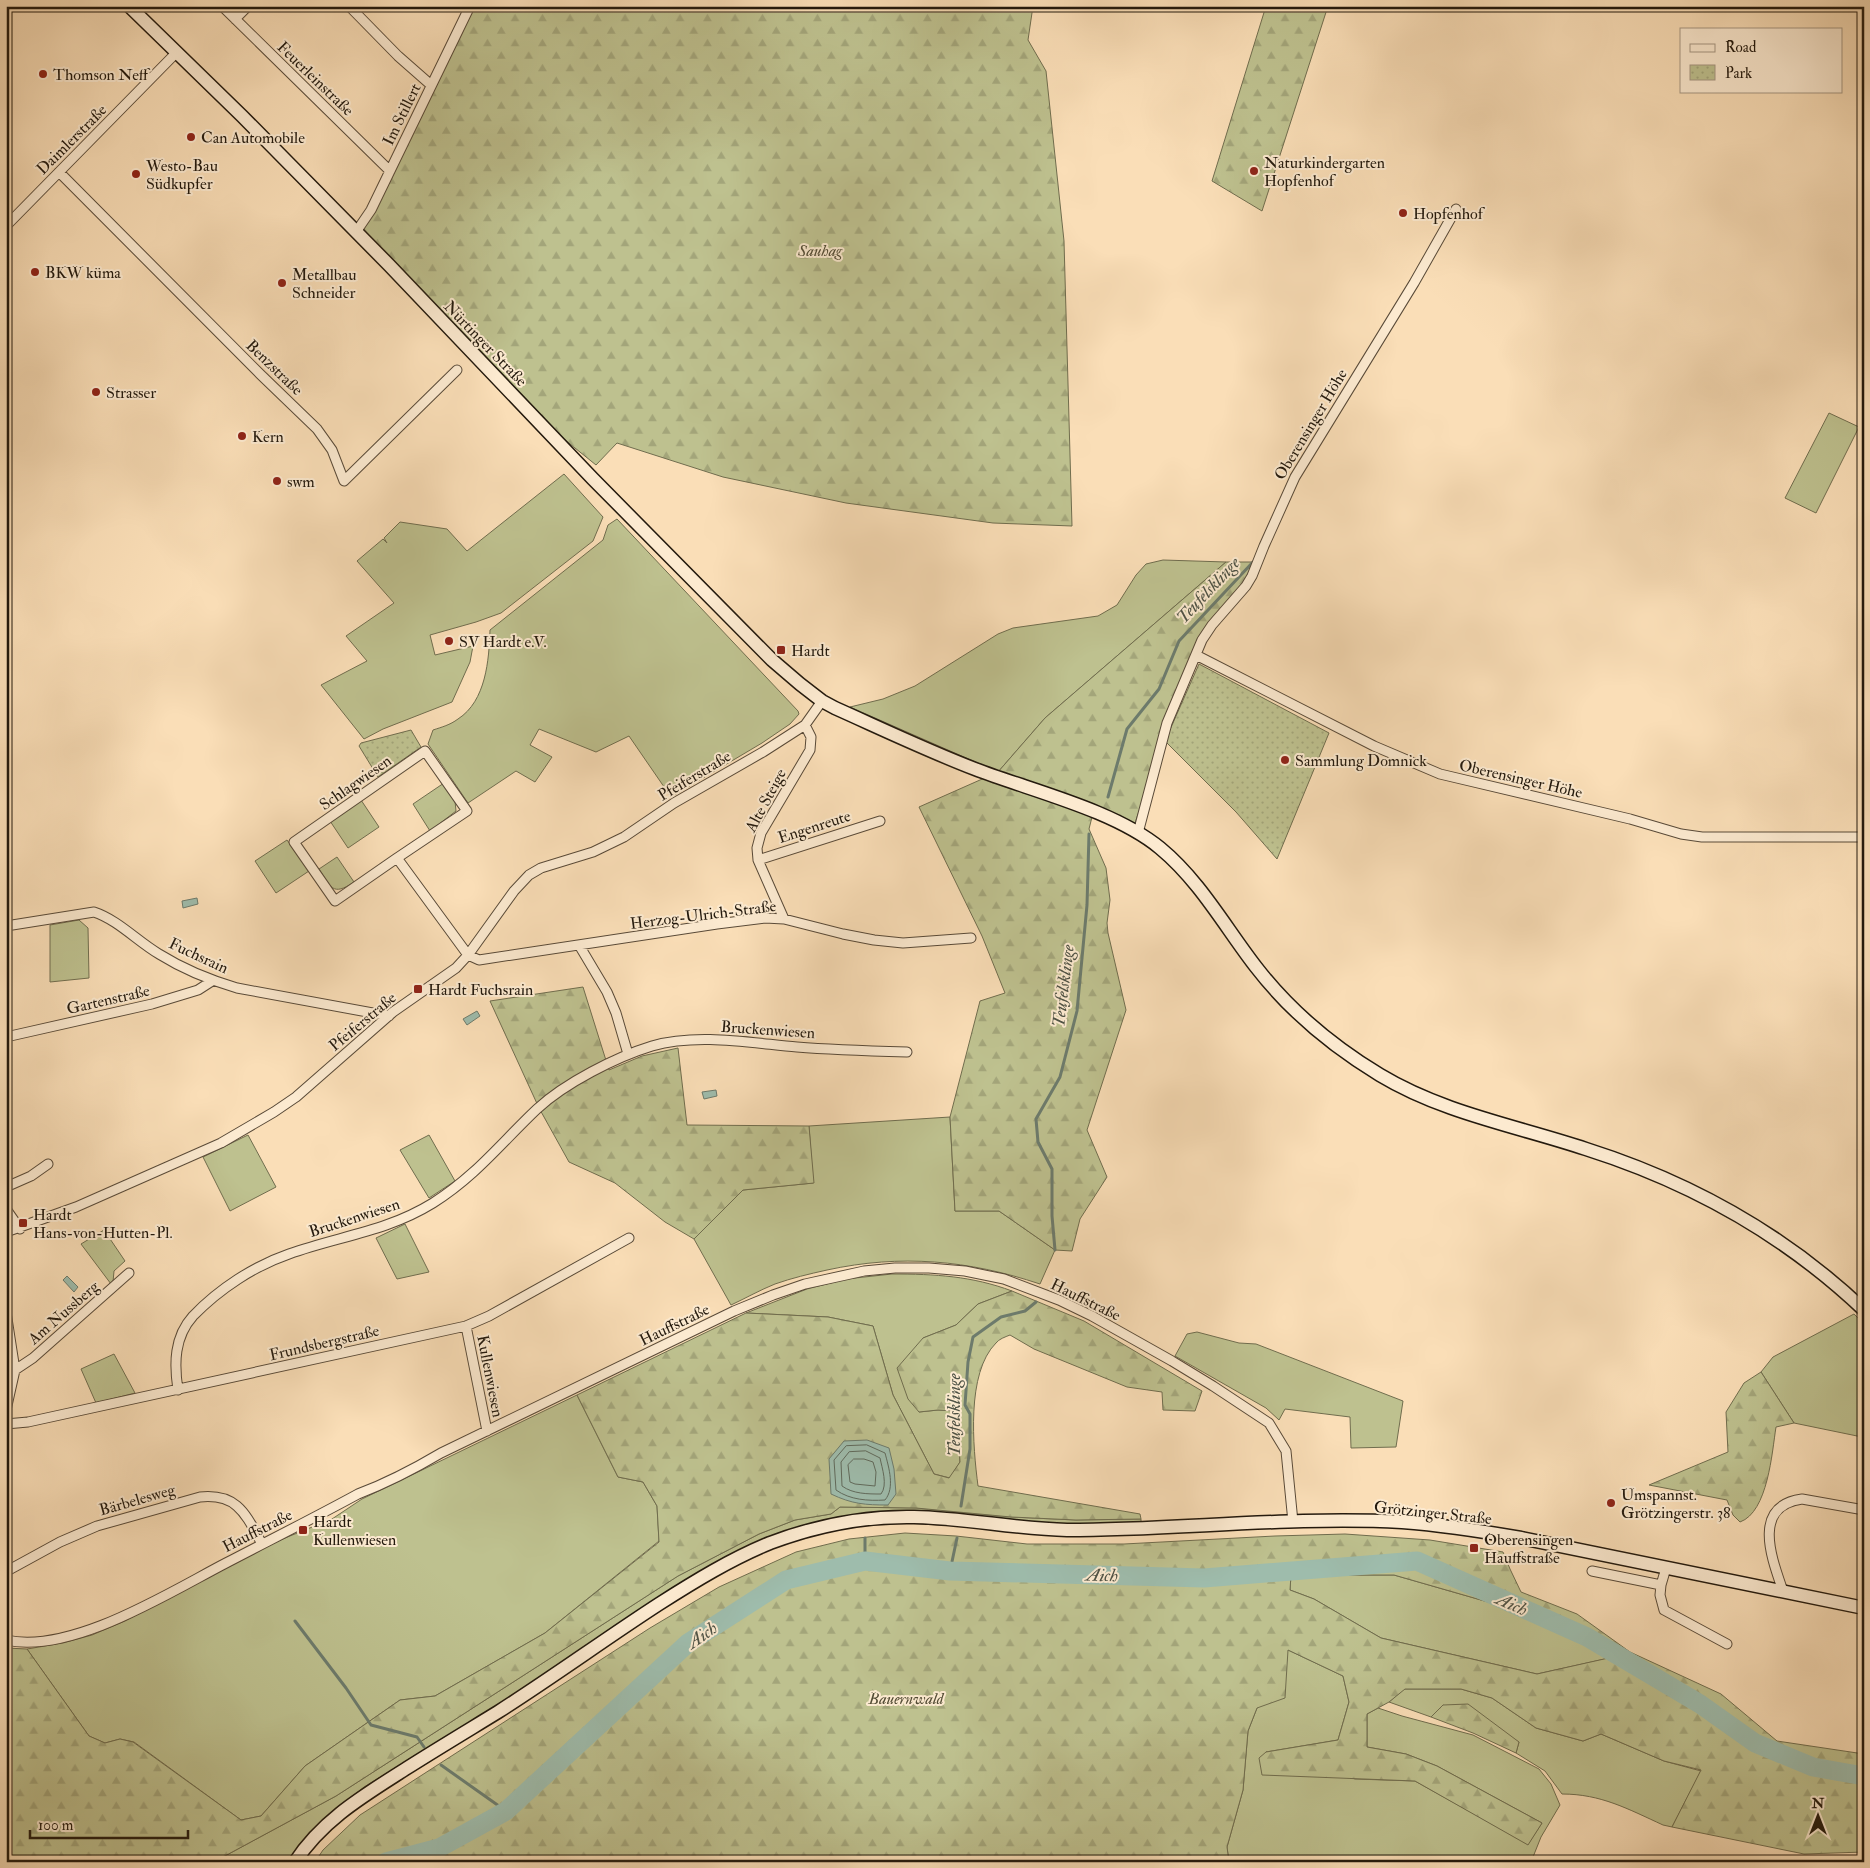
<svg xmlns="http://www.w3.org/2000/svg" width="1870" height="1868" viewBox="0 0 1870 1868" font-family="'IM FELL Double Pica',serif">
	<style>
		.green { fill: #bec18f; stroke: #706d4e }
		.forest { fill: url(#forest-firs); stroke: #706d4e; fill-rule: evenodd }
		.park { fill: url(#park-dots); stroke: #706d4e }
		.water { fill: #9ebcac; stroke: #6d7b6c }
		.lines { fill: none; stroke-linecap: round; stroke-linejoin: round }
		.shore { stroke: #606a5c; stroke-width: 1 }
		.stream { stroke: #6d7b6c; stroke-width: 3 }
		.river { stroke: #9ebcac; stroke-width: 19 }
		.street-casing { stroke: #594a38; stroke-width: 11 }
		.secondary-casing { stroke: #23190d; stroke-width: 15 }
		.street { stroke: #fcead0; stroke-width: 9 }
		.secondary { stroke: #fcead0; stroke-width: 12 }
		.poi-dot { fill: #8f2418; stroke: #fcead0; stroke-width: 2 }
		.labels { text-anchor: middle; stroke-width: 4; stroke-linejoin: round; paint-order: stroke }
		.poi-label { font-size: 16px; fill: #23190d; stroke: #fcead0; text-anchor: start }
		.street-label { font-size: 16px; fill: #23190d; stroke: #fcead0 }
		.park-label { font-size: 16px; font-style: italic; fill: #524b34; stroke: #fcead0 }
		.water-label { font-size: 18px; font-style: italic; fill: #4e5245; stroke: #fcead0 }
	</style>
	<defs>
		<pattern id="forest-firs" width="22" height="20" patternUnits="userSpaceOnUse" patternTransform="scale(1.25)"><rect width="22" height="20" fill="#bec18f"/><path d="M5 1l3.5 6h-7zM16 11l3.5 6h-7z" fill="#a3a57a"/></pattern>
		<pattern id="park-dots" width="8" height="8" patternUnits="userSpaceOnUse" patternTransform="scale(1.25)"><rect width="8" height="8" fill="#bec18f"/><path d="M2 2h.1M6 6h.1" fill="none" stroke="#a3a57a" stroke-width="1.8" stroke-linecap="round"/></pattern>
	</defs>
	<rect width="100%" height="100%" fill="#fadeb7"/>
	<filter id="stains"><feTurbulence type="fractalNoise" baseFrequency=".004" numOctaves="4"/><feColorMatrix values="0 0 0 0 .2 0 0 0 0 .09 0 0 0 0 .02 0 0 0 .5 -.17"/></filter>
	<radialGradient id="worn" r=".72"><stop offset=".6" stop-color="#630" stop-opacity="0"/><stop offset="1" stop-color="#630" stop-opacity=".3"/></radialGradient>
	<path class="green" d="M1829 413 1859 427 1816 513 1785 498Z
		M564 474 603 517 593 541 501 613 476 622 430 635 435 655 473 646 470 662 452 702 383 729 364 739 321 685 367 661 346 636 394 603 357 561 383 539 387 543 384 538 400 522 447 529 467 551Z
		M617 519 798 711 799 714 790 724 762 743 671 797 629 736 596 752 539 729 530 745 552 757 535 782 516 771 468 803 428 744 433 730C442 727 450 725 458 719 486 701 489 660 490 630L603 540 608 525Z
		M1163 560 1226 562 1045 718 998 772 850 707 883 699 915 686 998 634 1013 628 1098 616 1117 605 1136 575 1146 564Z
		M444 783 455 801 456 811 430 831 413 804Z
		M361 800 379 827 348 848 330 821Z
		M287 840 309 871 276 893 255 861Z
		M337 857 354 882C332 897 331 887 319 869Z
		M79 920 88 928 89 978 50 982V925Z
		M950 1117 955 1211H999L1055 1250 1040 1284C968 1260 901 1254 827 1270 809 1274 792 1278 775 1284 760 1290 746 1298 731 1305L694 1239 743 1190 813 1183 809 1126Z
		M248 1135 276 1187 230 1211 203 1157Z
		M429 1135 455 1181 429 1198 400 1150Z
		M405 1224 429 1272 397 1279 376 1238Z
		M104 1230 125 1261 114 1271 113 1282 111 1284 81 1244Z
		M892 1274C935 1274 972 1276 1012 1291L978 1304 956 1325 923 1338 919 1412 938 1410 957 1411 960 1462 950 1478 934 1474 893 1395 873 1326 828 1317 746 1313 807 1289 846 1279Z
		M1854 1314 1864 1324V1445L1862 1437 1794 1423 1761 1372 1773 1357Z
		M1197 1332 1239 1343 1256 1344 1403 1401 1396 1447 1351 1448 1350 1417 1285 1409 1279 1420 1266 1408 1175 1356 1187 1334Z
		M114 1354 135 1393 96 1403 81 1369Z
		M577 1395 618 1477 643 1482 657 1506 659 1541 545 1633 435 1696 400 1700 305 1766 261 1816 241 1820 134 1742 120 1739 105 1743 89 1736 27 1649 63 1643 92 1635 125 1621 280 1540 332 1519 362 1499Z
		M840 1507 916 1508 1011 1517 1076 1520 1141 1519V1522L1048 1525 861 1515 701 1571 666 1592 500 1704 364 1787 317 1825 302 1842 289 1862H217L223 1857 336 1796 678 1576 759 1534 795 1520 831 1514Z
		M1291 1575H1394L1502 1606 1614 1657 1537 1674 1381 1638 1314 1599 1290 1590Z
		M1288 1650 1343 1676 1349 1702 1338 1740 1266 1752 1355 1779 1415 1781 1528 1844 1542 1823 1437 1766 1406 1754 1367 1747V1714L1378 1708 1402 1716 1473 1735 1539 1769 1551 1784 1560 1805 1541 1837 1531 1862H1229L1227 1847 1243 1790 1248 1731 1257 1708Z
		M1404 1689H1461L1492 1698 1536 1728 1583 1741 1601 1734 1664 1761 1701 1771 1672 1827 1663 1825C1628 1809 1601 1794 1562 1794L1545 1771 1516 1753 1519 1742 1443 1705 1431 1717 1389 1702Z"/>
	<path class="forest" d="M470 6H1033L1028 40 1046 71 1064 241 1072 526 993 523 846 503 723 477 617 443 596 465 528 410 356 232Z
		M1266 6H1328L1262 211 1212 181Z
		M1226 562H1253L1256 564 1193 654 1135 823 1095 805 1089 829 1106 868 1110 900 1107 923 1108 933 1126 1010 1087 1130 1107 1177 1080 1219 1072 1251 1055 1250 999 1211H955L950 1117 980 1001 1005 993 982 936 919 807 998 772 1045 718Z
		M583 987 609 1070 642 1056 678 1048 687 1125 809 1126 814 1183 743 1190 694 1239 665 1222 615 1183 569 1162 539 1108 490 1001Z
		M1012 1291 1084 1321 1202 1391 1195 1411 1163 1410 1162 1392 1127 1387 1034 1349 1010 1335C1005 1337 999 1339 996 1343 966 1373 973 1447 978 1486L1140 1514 1141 1519 1076 1520 1011 1517 916 1508 840 1507 831 1514 795 1520 759 1534 678 1576 336 1796 223 1857 217 1862H6V1648L27 1649 89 1736 105 1743 120 1739 133 1742 241 1820 261 1816 305 1766 400 1700 435 1696 545 1633 659 1542 657 1506 643 1482 618 1477 577 1395 746 1313 828 1317 873 1326 893 1395 934 1474 949 1478 960 1462 957 1411 938 1410 919 1412 908 1399 897 1368 923 1338 956 1325 978 1304Z
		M1761 1372 1794 1423 1776 1427C1772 1452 1768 1512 1740 1522L1733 1515 1727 1500 1649 1485 1728 1452 1726 1412 1744 1383Z
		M905 1533 956 1536 1027 1544H1124L1275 1536 1345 1534 1430 1540 1503 1552 1510 1569 1521 1592 1577 1614 1630 1652 1721 1694 1777 1741 1864 1754V1852L1804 1854 1672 1827 1701 1770 1664 1761 1601 1734 1583 1741 1536 1728 1492 1698 1461 1689H1405L1389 1702 1367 1714V1747L1406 1754 1437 1766 1542 1823 1528 1845 1415 1781 1262 1775 1259 1758 1266 1752 1338 1740 1349 1702 1343 1676 1288 1650 1285 1698 1257 1708 1248 1731 1243 1790 1227 1847 1229 1862H315L323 1850 360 1815 650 1628 719 1587 796 1552 849 1539ZM1291 1575H1394L1502 1606 1613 1657 1537 1674 1381 1638 1314 1599 1290 1590Z
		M1468 1704 1519 1742 1516 1753 1473 1733 1431 1717 1443 1705Z"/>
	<path class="park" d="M1199 664 1329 733 1277 859 1236 812 1165 741Z
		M411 730 421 747 378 777 359 746 361 743Z"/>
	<path class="water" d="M197 898 198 904 183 908 182 901Z
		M477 1011 480 1016 467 1025 463 1019Z
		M716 1090 717 1096 704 1099 702 1092Z
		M67 1276 78 1287 74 1292 63 1280Z
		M867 1440 889 1448 894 1469 896 1494 888 1505C865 1505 852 1504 831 1494L829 1459 844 1441Z"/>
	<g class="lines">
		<path class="shore" d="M867 1445 885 1453C889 1468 895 1488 885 1500 868 1501 850 1500 836 1490L834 1460 846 1446Z
			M866 1451 880 1458C882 1468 888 1485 881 1494 868 1494 853 1494 842 1486L841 1462 849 1452Z
			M854 1459H864L873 1462 876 1472 875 1486 855 1484 850 1482 848 1465Z"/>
		<path class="stream" d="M1108 797 1127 729 1159 689 1179 641 1253 562
			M1055 1250 1052 1216V1169L1038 1142 1036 1119 1060 1077 1077 1011 1087 905 1089 834
			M961 1506 970 1449V1414L965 1405 968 1362 973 1337 1001 1317 1025 1311 1036 1302
			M865 1538V1561
			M950 1571 957 1538
			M295 1621 346 1688 371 1725 417 1737 424 1747
			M441 1765 506 1811"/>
		<path class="river" d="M386 1862 439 1848 506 1811 688 1643 786 1580 865 1561 950 1571 1204 1578 1417 1561 1587 1637 1700 1704 1755 1743 1813 1767 1864 1776"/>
		<defs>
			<path id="street" d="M222 6 390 171
				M349 6 398 56 431 85
				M235 19 248 6
				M59 172 260 374 317 429 332 450 344 481 457 370
				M6 226 177 52
				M356 232 371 210 470 6
				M1196 655 1374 746 1440 774 1630 819 1681 834 1702 837H1864
				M1138 833 1167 723 1202 640 1212 625 1246 586 1252 576 1264 546 1295 477 1414 283 1456 209
				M397 858 467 811 425 751 294 842 335 901 397 858 468 955 479 960 717 924 765 918 784 919 843 934 874 940 903 943 971 938
				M758 860 880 821
				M784 919 758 860 757 848 761 833 810 750 811 737 805 725
				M6 926 94 912C118 920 137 941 159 954 183 969 210 980 237 988L389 1016
				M579 945 607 992 616 1013 628 1054
				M6 1037 152 1004 198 990 212 981
				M6 1187 31 1176 48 1164
				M6 1209 20 1229
				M6 1232 76 1207 221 1143 274 1112 296 1097 393 1012 456 968 468 955 514 891 529 875 541 868 593 852 624 837 674 803 763 752 805 725 822 701
				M6 1312 15 1370 6 1410
				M466 1326 487 1431
				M15 1370 33 1358 129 1273
				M178 1390C174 1364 174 1337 193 1316 219 1289 254 1266 289 1254 339 1236 386 1232 433 1203 476 1176 502 1142 537 1109 565 1083 616 1057 652 1046 697 1033 751 1043 797 1047 833 1050 870 1051 907 1052
				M6 1424 28 1422 466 1326 489 1316 629 1238
				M7 1571 60 1542 97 1526 200 1497C238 1493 246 1515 262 1544
				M1592 1571 1661 1585 1666 1568
				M1661 1585 1660 1595 1664 1610 1727 1644
				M1783 1591C1772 1559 1751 1506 1802 1499L1864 1510
				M6 1640C71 1655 170 1592 226 1563 270 1540 314 1518 358 1494 387 1483 414 1469 441 1453L734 1311 773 1295 805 1284 864 1271 895 1268H929L965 1271 1004 1279 1059 1300 1092 1316 1172 1361 1213 1386 1269 1423 1286 1451 1293 1522"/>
			<path id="secondary" d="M129 6 242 116 389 265 593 479 772 660 800 684 822 701 835 708C882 729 928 751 975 769 1032 791 1114 810 1160 848 1200 881 1225 927 1256 967 1290 1011 1332 1046 1380 1075 1443 1113 1517 1126 1586 1149 1690 1182 1784 1234 1864 1310
				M295 1862C323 1819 365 1795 407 1768 437 1749 467 1731 498 1712 553 1677 605 1639 659 1604 695 1581 731 1559 770 1543 815 1526 866 1516 914 1517 966 1518 1016 1529 1067 1530 1179 1530 1290 1516 1402 1522 1442 1525 1481 1531 1521 1538L1864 1608"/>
		</defs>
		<use href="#street" class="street-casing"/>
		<use href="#secondary" class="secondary-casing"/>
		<use href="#street" class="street"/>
		<use href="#secondary" class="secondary"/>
	</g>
	<g class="poi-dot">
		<circle cx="43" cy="74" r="5"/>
		<circle cx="191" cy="137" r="5"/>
		<circle cx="1254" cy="171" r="5"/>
		<circle cx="136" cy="174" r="5"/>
		<circle cx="1403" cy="213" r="5"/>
		<circle cx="35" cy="272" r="5"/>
		<circle cx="282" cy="283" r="5"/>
		<circle cx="96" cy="392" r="5"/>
		<circle cx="242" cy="436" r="5"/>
		<circle cx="277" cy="481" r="5"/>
		<circle cx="449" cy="641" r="5"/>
		<rect x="776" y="645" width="10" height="10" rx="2.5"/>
		<circle cx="1285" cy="760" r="5"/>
		<rect x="413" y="984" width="10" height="10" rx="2.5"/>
		<rect x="18" y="1218" width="10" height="10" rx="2.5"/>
		<circle cx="1611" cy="1503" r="5"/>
		<rect x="298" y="1525" width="10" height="10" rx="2.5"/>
		<rect x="1469" y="1543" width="10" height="10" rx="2.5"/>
	</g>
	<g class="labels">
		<g class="poi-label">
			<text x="53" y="80">Thomson Neff</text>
			<text x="201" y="143">Can Automobile</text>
			<text x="1264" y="168">Naturkindergarten<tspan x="1264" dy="18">Hopfenhof</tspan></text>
			<text x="146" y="171">Westo-Bau<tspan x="146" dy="18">Südkupfer</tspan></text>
			<text x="1413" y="219">Hopfenhof</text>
			<text x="45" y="278">BKW küma</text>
			<text x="292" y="280">Metallbau<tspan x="292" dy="18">Schneider</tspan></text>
			<text x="106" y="398">Strasser</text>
			<text x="252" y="442">Kern</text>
			<text x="287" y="487">swm</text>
			<text x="459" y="647">SV Hardt e.V.</text>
			<text x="791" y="656">Hardt</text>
			<text x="1295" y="766">Sammlung Domnick</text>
			<text x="428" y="995">Hardt Fuchsrain</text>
			<text x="33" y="1220">Hardt<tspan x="33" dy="18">Hans-von-Hutten-Pl.</tspan></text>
			<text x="1621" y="1500">Umspannst.<tspan x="1621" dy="18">Grötzingerstr. 38</tspan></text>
			<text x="313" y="1527">Hardt<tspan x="313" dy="18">Kullenwiesen</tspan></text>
			<text x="1484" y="1545">Oberensingen<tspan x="1484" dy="18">Hauffstraße</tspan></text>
		</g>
		<g class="street-label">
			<text transform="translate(316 78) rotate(44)" y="6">Feuerleinstraße</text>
			<text transform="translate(401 114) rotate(-64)" y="6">Im Stillert</text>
			<text transform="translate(71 139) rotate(-45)" y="6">Daimlerstraße</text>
			<text transform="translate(486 343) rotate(46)" y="6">Nürtinger Straße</text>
			<text transform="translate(275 367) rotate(44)" y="6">Benzstraße</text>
			<text transform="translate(1310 424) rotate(-59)" y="6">Oberensinger Höhe</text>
			<text transform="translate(694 775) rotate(-31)" y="6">Pfeiferstraße</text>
			<text transform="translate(1521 778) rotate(13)" y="6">Oberensinger Höhe</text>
			<text transform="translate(355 782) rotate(-35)" y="6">Schlagwiesen</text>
			<text transform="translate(765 800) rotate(-62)" y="6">Alte Steige</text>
			<text transform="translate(814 826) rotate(-18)" y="6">Engenreute</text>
			<text transform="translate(703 914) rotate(-7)" y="6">Herzog-Ulrich-Straße</text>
			<text transform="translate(199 955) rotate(25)" y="6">Fuchsrain</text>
			<text transform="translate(108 999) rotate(-13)" y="6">Gartenstraße</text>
			<text transform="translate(362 1021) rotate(-40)" y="6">Pfeiferstraße</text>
			<text transform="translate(768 1029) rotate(4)" y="6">Bruckenwiesen</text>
			<text transform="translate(354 1217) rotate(-18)" y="6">Bruckenwiesen</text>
			<text transform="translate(1086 1299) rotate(26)" y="6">Hauffstraße</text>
			<text transform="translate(63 1312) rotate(-41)" y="6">Am Nussberg</text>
			<text transform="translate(674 1324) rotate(-26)" y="6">Hauffstraße</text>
			<text transform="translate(324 1342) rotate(-13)" y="6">Frundsbergstraße</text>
			<text transform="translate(491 1376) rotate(79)" y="6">Kullenwiesen</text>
			<text transform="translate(137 1499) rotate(-16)" y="6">Bärbelesweg</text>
			<text transform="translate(1433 1512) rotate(6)" y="6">Grötzinger Straße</text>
			<text transform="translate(257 1530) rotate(-27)" y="6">Hauffstraße</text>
		</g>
		<g class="park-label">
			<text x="820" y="256">Sauhag</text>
			<text x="906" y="1704">Bauernwald</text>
		</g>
		<g class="water-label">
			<text transform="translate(1208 590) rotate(-47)" y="6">Teufelsklinge</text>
			<text transform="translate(1063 986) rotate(-83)" y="6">Teufelsklinge</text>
			<text transform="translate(954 1415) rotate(-90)" y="6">Teufelsklinge</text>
			<text transform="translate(1102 1575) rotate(2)" y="6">Aich</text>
			<text transform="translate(1512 1604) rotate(24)" y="6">Aich</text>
			<text transform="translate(702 1635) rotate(-35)" y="6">Aich</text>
		</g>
	</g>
	<rect width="1870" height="1868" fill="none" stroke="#fadeb7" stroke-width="25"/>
	<rect x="8" y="8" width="1855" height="1853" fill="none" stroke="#23190d" stroke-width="2.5"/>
	<rect x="12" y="12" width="1845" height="1843" fill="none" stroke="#23190d"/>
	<rect x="1680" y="28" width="162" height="65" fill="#fcead0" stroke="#a59682"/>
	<rect x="1690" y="44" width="25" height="8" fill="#fcead0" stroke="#a59682"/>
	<text x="1725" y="52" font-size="15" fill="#23190d">Road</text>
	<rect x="1690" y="65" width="25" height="15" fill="url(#park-dots)" stroke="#a59682"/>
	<text x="1725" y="78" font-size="15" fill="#23190d">Park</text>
	<g transform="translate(1818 1816)" stroke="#fcead0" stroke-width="4" paint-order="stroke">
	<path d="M0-4L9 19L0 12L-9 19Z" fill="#23190d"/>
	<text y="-8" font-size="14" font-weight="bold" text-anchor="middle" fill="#23190d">N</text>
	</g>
	<path d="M30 1830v8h158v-8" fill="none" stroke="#23190d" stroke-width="2.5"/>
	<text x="38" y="1830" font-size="15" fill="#23190d" stroke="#fcead0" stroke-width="4" paint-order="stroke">100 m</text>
	<rect width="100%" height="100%" filter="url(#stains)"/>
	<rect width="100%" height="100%" fill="url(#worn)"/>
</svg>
